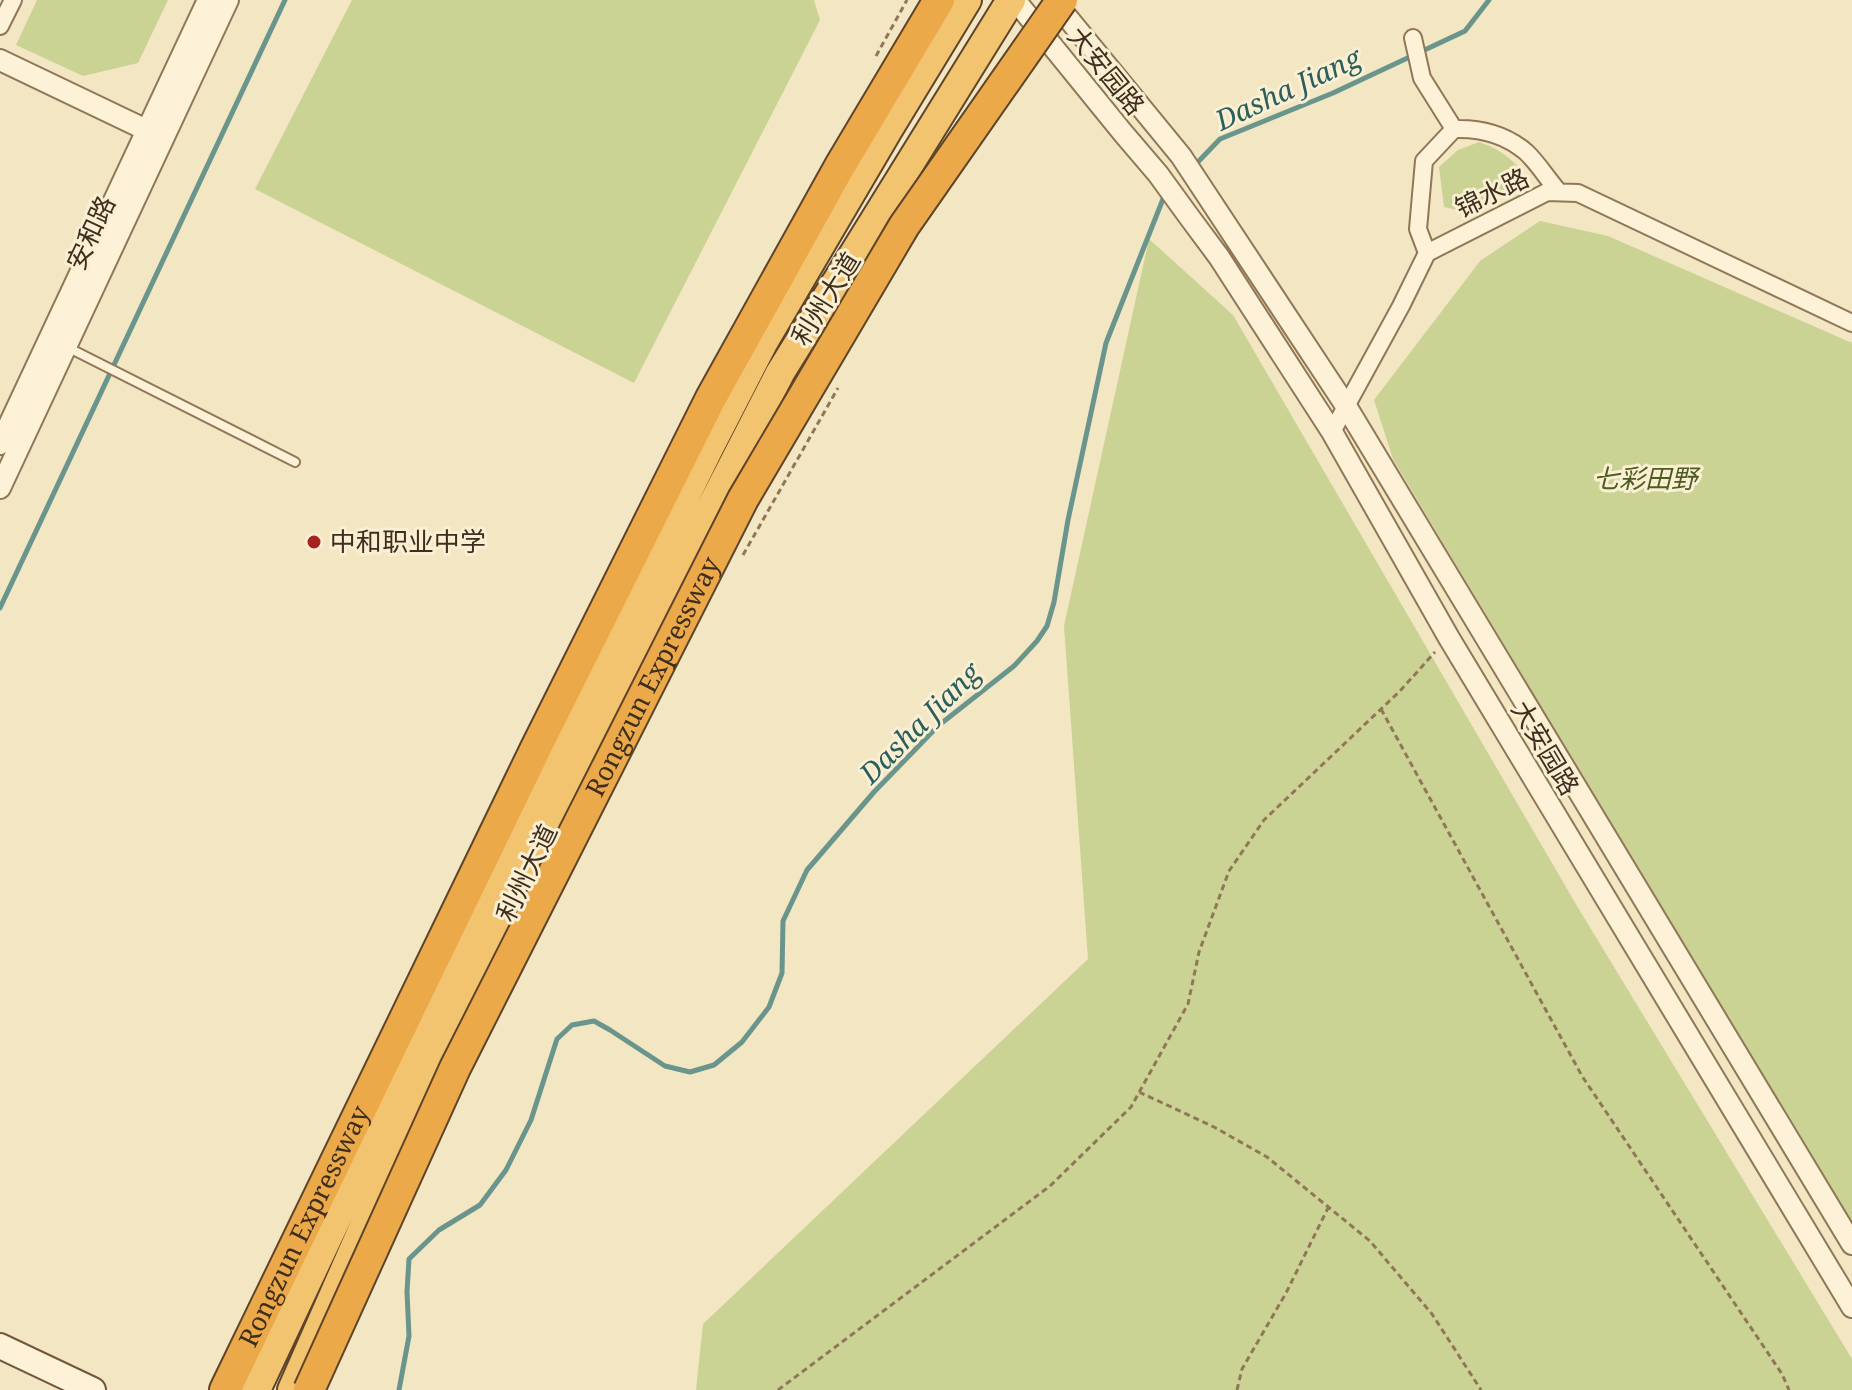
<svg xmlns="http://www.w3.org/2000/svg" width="1852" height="1390" viewBox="0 0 1852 1390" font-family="'Noto Serif','Noto Sans SC',serif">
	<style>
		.green { fill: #cad394 }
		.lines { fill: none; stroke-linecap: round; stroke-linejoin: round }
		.stream { stroke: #6a958c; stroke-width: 5 }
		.service-casing { stroke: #907757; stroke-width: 12 }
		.minor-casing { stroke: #907757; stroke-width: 20 }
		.tertiary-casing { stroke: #907757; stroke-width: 24 }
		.secondary-casing { stroke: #72573a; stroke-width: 28 }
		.trunk-casing { stroke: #5d442b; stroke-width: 32 }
		.motorway-casing { stroke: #5d442b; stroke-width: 34 }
		.path { stroke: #907757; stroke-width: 3; stroke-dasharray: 6 4; stroke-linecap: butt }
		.service { stroke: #fdf2d7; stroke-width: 8 }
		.minor { stroke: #fdf2d7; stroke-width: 16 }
		.tertiary { stroke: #fdf2d7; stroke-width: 20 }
		.secondary { stroke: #fdf2d7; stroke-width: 24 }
		.trunk { stroke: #f3c470; stroke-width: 28 }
		.motorway { stroke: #eca949; stroke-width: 30 }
		.motorway-bridge-casing { stroke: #5d442b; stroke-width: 34; stroke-linecap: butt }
		.motorway-bridge { stroke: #eca949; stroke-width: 30 }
		.poi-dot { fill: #a6221f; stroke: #faefd3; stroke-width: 3 }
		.labels { text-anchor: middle; stroke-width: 6; stroke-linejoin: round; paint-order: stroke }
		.street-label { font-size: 26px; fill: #3e2e1d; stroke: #faefd3 }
		.park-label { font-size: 26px; font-style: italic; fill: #4c5d21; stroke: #faefd3 }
		.poi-label { font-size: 26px; fill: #3e2e1d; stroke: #faefd3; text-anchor: start }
		.water-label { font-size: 28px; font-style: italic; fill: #2a5f5d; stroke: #faefd3 }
	</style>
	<rect width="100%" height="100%" fill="#f3e6c2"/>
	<path class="green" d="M37 0H168L138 63 83 76 16 45Z
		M352 0H814L820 20 634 383 255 189Z
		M1479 142C1497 148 1510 157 1522 171L1516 183 1492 198 1457 210 1444 207 1439 167 1458 150Z
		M1540 221 1608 236 1852 343V1228L1393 459 1374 400 1480 261Z
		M1149 239 1233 315 1577 906 1852 1359V1390H696L703 1324 1088 959 1064 626Z"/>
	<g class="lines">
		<path class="stream" d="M1195 165 1220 139 1333 93 1465 31 1489 0
			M0 608 285 0
			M399 1390 409 1336 407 1292 409 1259 439 1230 480 1205 506 1170 531 1120 557 1039 572 1025 594 1021 610 1030 665 1066 690 1072 714 1065 742 1042 769 1007 782 973 783 921 807 870 874 792 938 726 1014 666 1037 641 1047 626 1054 602 1068 520 1106 343 1165 194"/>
		<defs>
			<path id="service" d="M67 347 295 462"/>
			<path id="minor" d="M0 26 13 0
				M1413 38 1422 78 1454 129
				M1427 253 1418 229 1424 161 1454 129C1480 128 1505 134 1526 152 1538 163 1548 180 1559 192
				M1332 432 1401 306 1427 253 1547 192 1578 193 1852 323"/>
			<path id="tertiary" d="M1015 0 1123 133 1158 174 1190 218 1219 257 1332 432 1449 638 1852 1307
				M1053 0 1181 156 1346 406 1852 1244
				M0 60 159 136
				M0 444 208 0
				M0 488 228 0"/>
			<path id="secondary" d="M0 1346 93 1390"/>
			<path id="trunk" d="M256 1390 467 941 708 450 763 343 888 130 967 0
				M292 1390 455 1019 620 685 780 373 1011 0"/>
			<g id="motorway">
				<path id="s1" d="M225 1390 535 750 711 398 840 166 939 0"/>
			</g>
		</defs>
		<use href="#service" class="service-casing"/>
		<use href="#minor" class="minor-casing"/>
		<use href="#tertiary" class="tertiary-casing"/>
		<use href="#secondary" class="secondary-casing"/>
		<use href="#trunk" class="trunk-casing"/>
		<use href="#motorway" class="motorway-casing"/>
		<path class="path" d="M876 56 907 0
			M743 555 838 388
			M1381 709 1582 1076 1782 1374 1789 1390
			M1139 1092 1214 1127 1267 1157 1370 1241 1432 1314 1481 1390
			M778 1390 1050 1186 1131 1107 1188 1004 1199 952 1229 871 1264 820 1400 691 1435 652
			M1237 1390 1242 1369 1286 1293 1329 1206"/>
		<use href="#service" class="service"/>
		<use href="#minor" class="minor"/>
		<use href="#tertiary" class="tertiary"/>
		<use href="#secondary" class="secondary"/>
		<use href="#trunk" class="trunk"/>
		<use href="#motorway" class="motorway"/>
		<defs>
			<g id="motorway-bridge">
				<path id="s2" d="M309 1390 455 1068 743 499 904 226 1062 0"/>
			</g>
		</defs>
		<use href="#motorway-bridge" class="motorway-bridge-casing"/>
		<use href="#motorway-bridge" class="motorway-bridge"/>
	</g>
	<circle class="poi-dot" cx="314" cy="542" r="8"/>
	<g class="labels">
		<g class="street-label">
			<text transform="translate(1106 71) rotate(51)" y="9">大安园路</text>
			<text transform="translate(1492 193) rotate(-26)" y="9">锦水路</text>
			<text transform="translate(91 233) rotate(-65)" y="9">安和路</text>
			<text transform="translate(826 299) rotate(-58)" y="9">利州大道</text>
			<text dy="9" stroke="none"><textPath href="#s2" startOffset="792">Rongzun Expressway</textPath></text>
			<text transform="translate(1545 748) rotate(59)" y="9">大安园路</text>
			<text transform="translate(527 873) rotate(-64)" y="9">利州大道</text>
			<text dy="9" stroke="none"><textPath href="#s1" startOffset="182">Rongzun Expressway</textPath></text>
		</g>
		<g class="park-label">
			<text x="1645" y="488">七彩田野</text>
		</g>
		<g class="poi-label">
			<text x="330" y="551">中和职业中学</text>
		</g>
		<g class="water-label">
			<text transform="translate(1288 89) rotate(-25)" y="10">Dasha Jiang</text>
			<text transform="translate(920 723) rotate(-45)" y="10">Dasha Jiang</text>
		</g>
	</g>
</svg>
